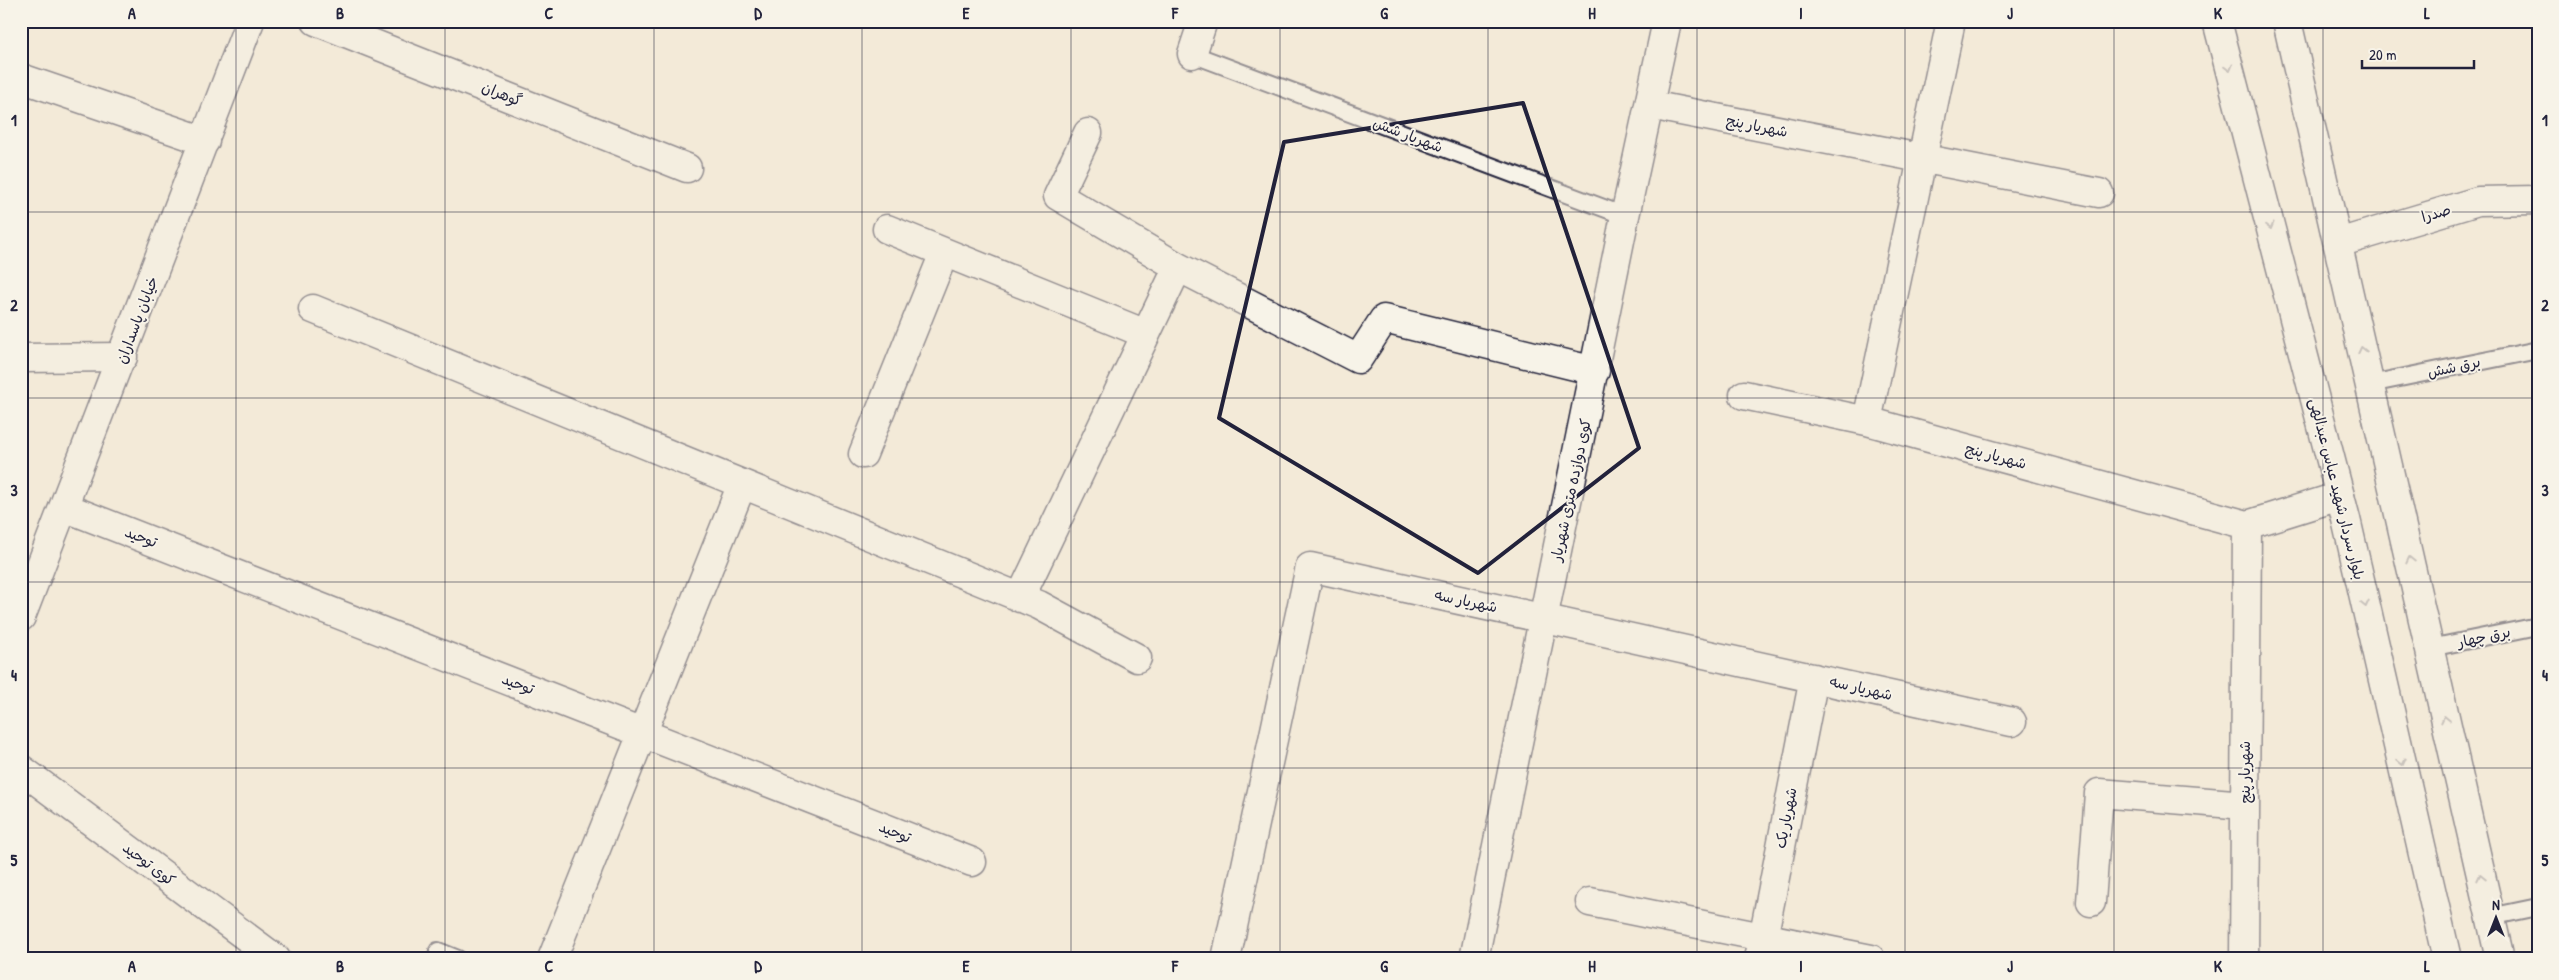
<svg xmlns="http://www.w3.org/2000/svg" width="2559" height="980" viewBox="0 0 2559 980" font-family="'Patrick Hand','Playpen Sans Arabic',sans-serif">
	<style>
		.lines { fill: none; stroke-linecap: round; stroke-linejoin: round }
		.service-casing { stroke: #22223b; stroke-width: 20 }
		.minor-casing { stroke: #22223b; stroke-width: 31 }
		.tertiary-casing { stroke: #22223b; stroke-width: 31 }
		.service { stroke: #f7f3e8; stroke-width: 16 }
		.minor { stroke: #f7f3e8; stroke-width: 28 }
		.tertiary { stroke: #f7f3e8; stroke-width: 28 }
		.oneway { stroke: #97959a }
		.marked { fill: none; stroke: #22223b; stroke-width: 4; stroke-linejoin: round }
		.grid { fill: none; stroke: #22223b; stroke-width: 1; stroke-opacity: 0.55 }
		.labels { text-anchor: middle; stroke-width: 4; stroke-linejoin: round; paint-order: stroke }
		.street-label { font-size: 15px; fill: #22223b; stroke: #f7f3e8 }
		.neatline { fill: none; stroke: #22223b; stroke-width: 2 }
		.grid-label { font-size: 16px; text-anchor: middle; font-weight: bold; fill: #22223b }
	</style>
	<rect width="100%" height="100%" fill="#f3ead8"/>
	<filter id="ink" filterUnits="userSpaceOnUse"><feTurbulence type="fractalNoise" baseFrequency=".02" numOctaves="2"/><feDisplacementMap in="SourceGraphic" scale="10" xChannelSelector="R" yChannelSelector="G"/><feConvolveMatrix kernelMatrix="1 2 1 2 8 2 1 2 1" color-interpolation-filters="sRGB"/></filter>
	<g filter="url(#ink)">
		<g class="lines">
			<defs>
				<path id="service" d="M1192 54 1625 216
					M2370 384 2538 350
					M2430 648 2538 626
					M2490 917 2538 907
					M438 951 458 959"/>
				<path id="minor" d="M316 21 687 168
					M1192 54 1203 21
					M21 78 205 141
					M1650 105 2099 193
					M1088 133 1058 196 1178 267 1358 359 1384 319 1595 371
					M887 229 1146 334
					M2338 243 2478 201 2538 200
					M313 309 1039 605 1137 658
					M21 358 123 357
					M1744 395 1867 421 2247 525
					M1867 421 1951 21
					M863 454 944 253
					M64 507 972 862
					M1020 598 1178 267
					M21 769 276 959
					M1590 902 1871 959
					M2091 902 2099 793 2245 805
					M552 959 742 484
					M1226 959 1310 567 2012 722
					M1474 959 1625 216 1667 21
					M1759 959 1814 678
					M2244 959 2247 525 2340 496"/>
				<path id="tertiary" d="M2217 21 2346 519 2447 959
					M2287 21 2500 959
					M21 617 250 21"/>
			</defs>
			<use href="#service" class="service-casing"/>
			<use href="#minor" class="minor-casing"/>
			<use href="#tertiary" class="tertiary-casing"/>
			<use href="#service" class="service"/>
			<use href="#minor" class="minor"/>
			<use href="#tertiary" class="tertiary"/>
		</g>
		<defs><path id="oneway-chevron" d="M-2-3.5L2.5 0L-2 3.5" fill="none" stroke-width="1.6" stroke-linecap="round" stroke-linejoin="round" transform="scale(1.25)"/></defs>
		<g class="oneway">
			<use href="#oneway-chevron" transform="translate(2229 68) rotate(75)"/>
			<use href="#oneway-chevron" transform="translate(2270 226) rotate(75)"/>
			<use href="#oneway-chevron" transform="translate(2362 350) rotate(-103)"/>
			<use href="#oneway-chevron" transform="translate(2410 560) rotate(-103)"/>
			<use href="#oneway-chevron" transform="translate(2365 604) rotate(77)"/>
			<use href="#oneway-chevron" transform="translate(2445 719) rotate(-103)"/>
			<use href="#oneway-chevron" transform="translate(2402 762) rotate(77)"/>
			<use href="#oneway-chevron" transform="translate(2481 877) rotate(-103)"/>
		</g>
	</g>
	<path d="M0 0H2559V980H0ZM1523 103 1639 448 1478 573 1219 418 1284 142Z" fill="#f3ead8" fill-opacity=".55" fill-rule="evenodd"/>
	<path class="marked" d="M1523 103 1639 448 1478 573 1219 418 1284 142Z"/>
	<path class="grid" d="M236 21V959M445 21V959M654 21V959M862 21V959M1071 21V959M1280 21V959M1488 21V959M1697 21V959M1905 21V959M2114 21V959M2323 21V959M21 212H2538M21 398H2538M21 582H2538M21 768H2538"/>
	<g class="labels">
		<g class="street-label">
			<text transform="translate(502 94) rotate(22)" y="5">گوهران</text>
			<text transform="translate(1757 126) rotate(11)" y="5">شهریار پنج</text>
			<text transform="translate(1408 135) rotate(21)" y="5">شهریار شش</text>
			<text transform="translate(2436 213) rotate(-17)" y="5">صدرا</text>
			<text transform="translate(137 320) rotate(-69)" y="5">خیابان پاسداران</text>
			<text transform="translate(2454 367) rotate(-12)" y="5">برق شش</text>
			<text transform="translate(1996 456) rotate(15)" y="5">شهریار پنج</text>
			<text transform="translate(2337 489) rotate(76)" y="5">بلوار سردار شهید عباس عبدالهی</text>
			<text transform="translate(1571 490) rotate(-78)" y="5">کوی دوازده متری شهریار</text>
			<text transform="translate(141 537) rotate(21)" y="5">توحید</text>
			<text transform="translate(1466 601) rotate(12)" y="5">شهریار سه</text>
			<text transform="translate(2484 637) rotate(-12)" y="5">برق چهار</text>
			<text transform="translate(518 684) rotate(21)" y="5">توحید</text>
			<text transform="translate(1861 688) rotate(13)" y="5">شهریار سه</text>
			<text transform="translate(2245 772) rotate(-90)" y="5">شهریار پنج</text>
			<text transform="translate(1786 818) rotate(-79)" y="5">شهریار یک</text>
			<text transform="translate(895 832) rotate(22)" y="5">توحید</text>
			<text transform="translate(149 864) rotate(37)" y="5">کوی توحید</text>
		</g>
	</g>
	<rect width="2559" height="980" fill="none" stroke="#f7f3e8" stroke-width="55"/>
	<g transform="translate(2496 918)" stroke="#f7f3e8" stroke-width="4" paint-order="stroke">
	<path d="M0-4L9 19L0 12L-9 19Z" fill="#22223b"/>
	<text y="-8" font-size="14" font-weight="bold" text-anchor="middle" fill="#22223b">N</text>
	</g>
	<path d="M2362 60v8h112v-8" fill="none" stroke="#22223b" stroke-width="2.5"/>
	<text x="2369" y="60" font-size="15" fill="#22223b" stroke="#f7f3e8" stroke-width="4" paint-order="stroke">20 m</text>
	<rect x="28" y="28" width="2504" height="924" class="neatline"/>
	<g class="grid-label">
		<text x="132" y="19">A</text>
		<text x="340" y="19">B</text>
		<text x="549" y="19">C</text>
		<text x="758" y="19">D</text>
		<text x="966" y="19">E</text>
		<text x="1175" y="19">F</text>
		<text x="1384" y="19">G</text>
		<text x="1592" y="19">H</text>
		<text x="1801" y="19">I</text>
		<text x="2010" y="19">J</text>
		<text x="2218" y="19">K</text>
		<text x="2427" y="19">L</text>
		<text x="14" y="126">1</text>
		<text x="2545" y="126">1</text>
		<text x="14" y="311">2</text>
		<text x="2545" y="311">2</text>
		<text x="14" y="496">3</text>
		<text x="2545" y="496">3</text>
		<text x="14" y="681">4</text>
		<text x="2545" y="681">4</text>
		<text x="14" y="866">5</text>
		<text x="2545" y="866">5</text>
		<text x="132" y="972">A</text>
		<text x="340" y="972">B</text>
		<text x="549" y="972">C</text>
		<text x="758" y="972">D</text>
		<text x="966" y="972">E</text>
		<text x="1175" y="972">F</text>
		<text x="1384" y="972">G</text>
		<text x="1592" y="972">H</text>
		<text x="1801" y="972">I</text>
		<text x="2010" y="972">J</text>
		<text x="2218" y="972">K</text>
		<text x="2427" y="972">L</text>
	</g>
</svg>
